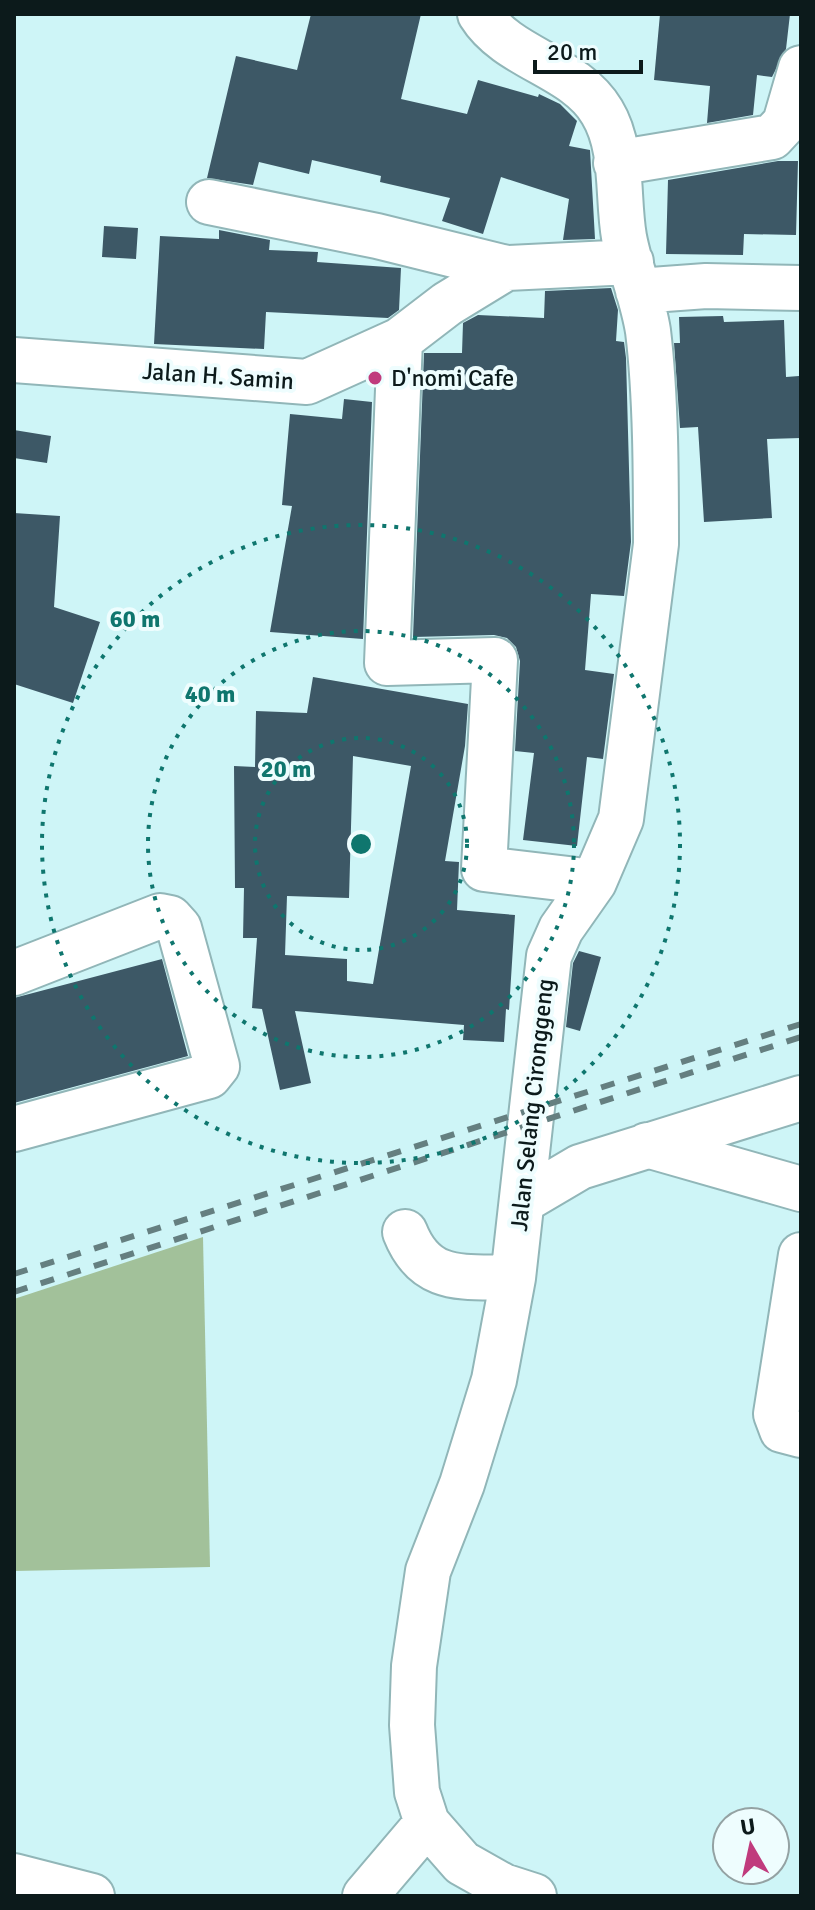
<svg xmlns="http://www.w3.org/2000/svg" width="815" height="1910" viewBox="0 0 815 1910" font-family="Signika,sans-serif">
	<style>
		.forest { fill: #a2c19a }
		.building { fill: #3d5866; fill-rule: evenodd }
		.lines { fill: none; stroke-linecap: round; stroke-linejoin: round }
		.minor-casing { stroke: #91b6b8; stroke-width: 48 }
		.minor { stroke: #fff; stroke-width: 44 }
		.rail { stroke: #657f80; stroke-width: 6; stroke-dasharray: 14 14; stroke-linecap: butt }
		.ring { fill: none; stroke: #0f766e; stroke-width: 4; stroke-dasharray: 4 8 }
		.poi-dot { fill: #c03b7d; stroke: #eefdfe; stroke-width: 3 }
		.labels { text-anchor: middle; stroke-width: 8; stroke-linejoin: round; paint-order: stroke }
		.street-label { font-size: 24px; fill: #0c1a1b; stroke: #eefdfe }
		.poi-label { font-size: 24px; fill: #0c1a1b; stroke: #eefdfe; text-anchor: start }
		.centre { fill: #0f766e; stroke: #eefdfe; stroke-width: 4 }
		.ring-label { font-size: 24px; text-anchor: middle; font-weight: bold; fill: #0f766e; stroke: #eefdfe; stroke-width: 8; stroke-linejoin: round; paint-order: stroke }
	</style>
	<rect width="100%" height="100%" fill="#cef5f7"/>
	<path class="forest" d="M203 1237 210 1567 14 1571V1299Z"/>
	<path class="building" d="M311 14H421L401 99 467 114 478 80 538 97 539 94 560 104 577 121 569 146 590 150 595 239 563 240 569 199 501 177 483 234 442 221 450 198 380 182 381 176 312 160 309 174 259 162 253 185 207 178 236 56 297 70Z
		M660 14H790L786 49 772 77 757 75 753 115 707 123 710 86 654 80Z
		M778 161H798L796 235 744 234 743 255 666 254 668 180Z
		M104 226 138 228 136 259 102 257Z
		M219 230 270 240 269 250 318 252 317 262 401 268 399 310 388 318 266 312 264 349 154 344 160 236 219 239Z
		M611 288 618 310 616 341 624 342 626 358 631 542 624 596 591 594 585 670 614 674 603 759 587 757 577 846 523 840 534 753 515 751 520 661 516 647 507 638 494 635 413 637 424 353H462L463 323 478 315 544 318 545 291Z
		M723 316 724 322 784 320 786 377 799 376 801 438 767 439 772 518 704 522 698 427 680 428 674 343H680L679 317Z
		M344 399 372 402 363 639 270 632 292 506 282 505 290 414 342 419Z
		M14 430 51 436 47 463 14 458Z
		M14 513 60 516 54 607 100 622 73 703 14 684Z
		M313 677 468 704 465 746 445 861 459 862 457 910 515 915 509 1010 506 1009 504 1042 463 1040 464 1025 295 1011 311 1083 280 1090 262 1009 252 1008 257 938H243L244 888H235L234 766 255 767 256 711 307 713ZM353 756 411 766 373 984 347 981V959L285 955 287 896 349 898Z
		M579 951 601 957 580 1031 566 1027 573 963Z
		M162 959 188 1056 14 1103V998Z"/>
	<g class="lines">
		<defs>
			<path id="minor" d="M480 14C508 59 575 66 602 112 624 148 617 197 624 237 630 269 643 299 648 331 656 396 656 478 656 544L621 819 594 882 561 929 549 956 513 1278 494 1380 462 1484 428 1571 414 1666 412 1725 417 1792 427 1823 462 1863 503 1886 534 1896
				M616 163 772 137 785 123 801 68
				M209 202 377 236 506 268
				M638 291 706 286 801 288
				M400 340 387 663 495 660 484 869 594 882
				M14 360 307 382 400 340 447 304 506 268 631 262
				M14 973 160 916 170 918 179 928 217 1066 209 1076 14 1129
				M647 1145 801 1189
				M524 1200 580 1167 801 1098
				M405 1232C426 1285 464 1276 513 1278
				M801 1255 776 1414 782 1430 801 1435
				M14 1876 92 1896
				M365 1896 427 1823"/>
		</defs>
		<use href="#minor" class="minor-casing"/>
		<use href="#minor" class="minor"/>
		<path class="rail" d="M14 1274 801 1024
			M14 1292 801 1037"/>
	</g>
	<g class="ring">
		<circle cx="361" cy="844" r="106"/>
		<circle cx="361" cy="844" r="213"/>
		<circle cx="361" cy="844" r="319"/>
	</g>
	<circle class="poi-dot" cx="375" cy="378" r="8"/>
	<g class="labels">
		<g class="street-label">
			<text transform="translate(218 376) rotate(4)" y="8">Jalan H. Samin</text>
			<text transform="translate(532 1105) rotate(-84)" y="8">Jalan Selang Cironggeng</text>
		</g>
		<g class="poi-label">
			<text x="391" y="386">D'nomi Cafe</text>
		</g>
	</g>
	<circle cx="361" cy="844" r="12" class="centre"/>
	<g class="ring-label">
		<text x="135" y="627">60 m</text>
		<text x="210" y="702">40 m</text>
		<text x="286" y="777">20 m</text>
	</g>
	<rect width="815" height="1910" fill="none" stroke="#0c1a1b" stroke-width="32"/>
	<g transform="translate(751 1846) rotate(351)"><circle r="38" fill="#eefdfe" stroke="#94a2a3" stroke-width="2"/>
	<path d="M0-6L14 30L0 20L-14 30Z" fill="#c03b7d"/>
	<text y="-12" font-size="22" font-weight="bold" text-anchor="middle" fill="#0c1a1b">U</text>
	</g>
	<path d="M535 60v12h106v-12" fill="none" stroke="#0c1a1b" stroke-width="4"/>
	<text x="547" y="60" font-size="24" fill="#0c1a1b" stroke="#eefdfe" stroke-width="6" paint-order="stroke">20 m</text>
</svg>
